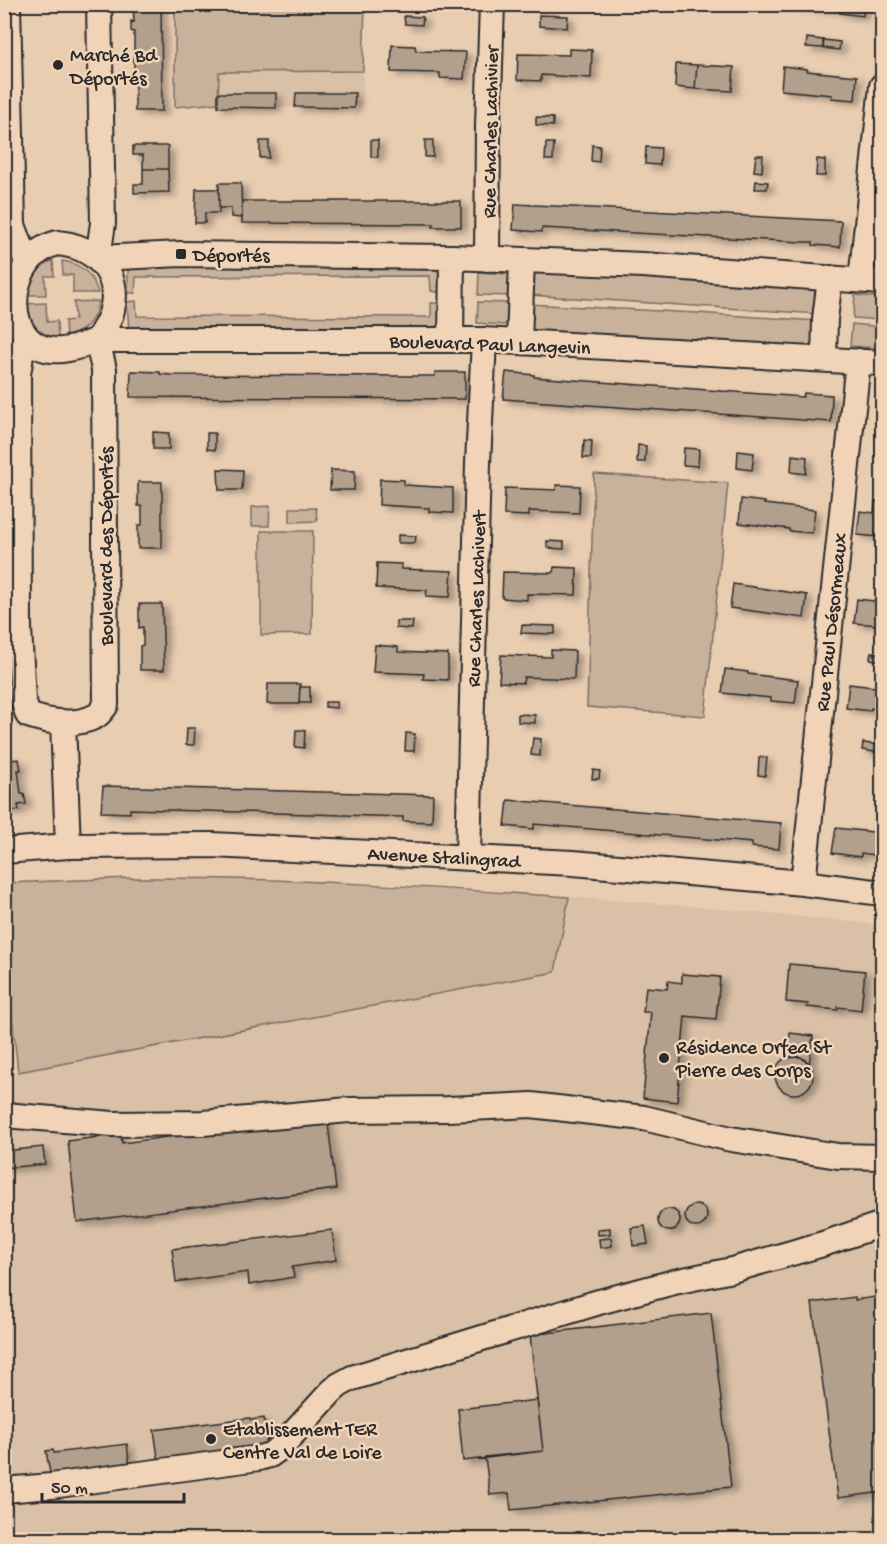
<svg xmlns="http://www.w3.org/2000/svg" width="887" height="1544" viewBox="0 0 887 1544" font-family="'Gochi Hand',sans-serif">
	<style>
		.built { fill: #d9c0a6 }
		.green { fill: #c9b29c; stroke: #7a6e64; stroke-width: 1.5 }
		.building { fill: #b3a08c; stroke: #2b2b2b; stroke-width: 1.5; filter: url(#shadow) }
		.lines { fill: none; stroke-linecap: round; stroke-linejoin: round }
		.minor-casing { stroke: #2b2b2b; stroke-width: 28 }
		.minor { stroke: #f1d4b7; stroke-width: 24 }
		.poi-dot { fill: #2b2b2b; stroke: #f1d4b7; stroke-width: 2 }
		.labels { text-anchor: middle; stroke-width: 5; stroke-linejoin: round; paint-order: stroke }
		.poi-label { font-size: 20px; fill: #2b2b2b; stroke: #f1d4b7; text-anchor: start }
		.street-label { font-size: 20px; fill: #2b2b2b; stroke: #f1d4b7 }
	</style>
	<defs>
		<filter id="shadow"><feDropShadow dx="6" dy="4" stdDeviation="3" flood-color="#0004"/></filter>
	</defs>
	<rect width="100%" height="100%" fill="#e9cdb1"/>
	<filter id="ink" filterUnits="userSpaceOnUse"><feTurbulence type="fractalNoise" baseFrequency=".0167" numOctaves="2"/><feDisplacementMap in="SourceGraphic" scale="12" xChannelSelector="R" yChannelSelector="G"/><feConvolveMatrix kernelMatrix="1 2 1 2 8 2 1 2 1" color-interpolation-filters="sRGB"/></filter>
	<g filter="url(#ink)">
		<path class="built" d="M363 71 362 108 218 107V72Z
			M569 897 690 906 882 925V1539L5 1540V1074L554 972Z"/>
		<path class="green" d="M175 5H365L363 71 219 72 218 103 175 107Z
			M53 261 54 276H45L46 295H21C24 280 38 264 53 261Z
			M62 261C80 263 93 274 98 293H73V275H63Z
			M443 261V293L431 291 430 276 136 277 135 293H128V262Z
			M530 268 820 283 818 314 529 295Z
			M479 272 508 274 511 276 512 296 478 295Z
			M855 295 882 298V320L853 318Z
			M98 301C96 320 84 332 66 337L65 321 75 320 74 302Z
			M136 301 137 316 431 317V303H443L441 330H129L127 302Z
			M478 302 511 303 510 321 504 325 477 323Z
			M46 303 47 322 57 321 58 338C34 334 32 323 21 304Z
			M528 304 697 313 817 321 815 348 534 336 528 327Z
			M852 324 882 327V346L878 348 850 346Z
			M594 474 728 483 705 716 587 707Z
			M270 506 269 526H252V507Z
			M290 508H316L317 521 290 522Z
			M261 531H313L312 634 261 635Z
			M131 878C277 877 423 887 569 897L555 972 18 1072 5 950V883Z"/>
		<path class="building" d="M133 4H161L162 111H135V82H131V71H134V32L131 31V21L134 22Z
			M864 4 863 16 840 13V10L790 5Z
			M539 15 568 16 567 28 539 26Z
			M404 16 423 17 422 25 405 24Z
			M807 38 823 40V48L806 47Z
			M824 40 840 42 839 50 823 48Z
			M392 45 415 46 416 51 466 52 464 79 440 78V73L391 72Z
			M569 49 592 50 591 78 541 75V81L517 80 518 54 569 55Z
			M676 64 697 65 695 89 675 87Z
			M697 65 734 67 732 91 695 89Z
			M783 66 807 69V71L857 76 855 100 831 98 832 95 781 90Z
			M218 93H276V108L218 107Z
			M296 93H355L354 108 295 107Z
			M536 117 553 118V126L536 125Z
			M371 140H378V157H371Z
			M425 140H433V157H425Z
			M260 141H269V158H260Z
			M546 143H554L553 160H545Z
			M592 145 600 146 599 162 591 161Z
			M133 146H168V169H143V155H133Z
			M646 147 661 148 660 165 645 164Z
			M756 155H763L762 172 754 171Z
			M817 159 825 160V176H816Z
			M143 169H168L169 192 134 193V184H143Z
			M756 181 768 182 767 189H755Z
			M219 183H241L242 218 231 217V208H219Z
			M196 189H219V213H205V223H195Z
			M242 201H461V227H433V224L242 223Z
			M515 204 841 221 840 247 813 245V242H802L542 228 541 232 513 230Z
			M131 371 160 372V374L171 375 411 376H435V372H465V399L130 397Z
			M506 372 534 375V377L803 397 804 393 832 395 831 422 503 399Z
			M153 432 169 433V449H153Z
			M207 433H215V450L207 449Z
			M584 440 592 441 591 458H583Z
			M638 445 646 446 645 462H637Z
			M684 448 699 449 698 466 683 465Z
			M738 451 754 453 752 470 737 468Z
			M792 455 807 457 806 474 791 472Z
			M218 469 243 470 242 490H219Z
			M331 470 355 471 354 490H330Z
			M380 479 404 480V485L453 488V513L429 512V508L379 505Z
			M138 482H162V548H138V525H142V506H138Z
			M556 485 580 486 579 513 529 511V516L504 515 505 488 556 490Z
			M741 499 765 502 764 504 815 510 812 533 789 531V529L739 523Z
			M875 501 882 502 880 537 857 535 860 511 874 513Z
			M398 535 416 536 415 543H398Z
			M547 541 564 542V549L547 548Z
			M377 563 401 564V569L452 571 450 597 426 596 427 590 376 588Z
			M554 567 577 568 576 595 527 594V600L502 598 503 572 553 573Z
			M733 584 807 595 804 618 730 608Z
			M857 599 882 602V623H879V625L854 623Z
			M139 604H162L164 670H140V646L143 645V627L139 628Z
			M396 621H413L412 629 396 628Z
			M522 625 555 626V634L521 633Z
			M375 645 398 647V652L448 654V680L423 679 424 674 373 672Z
			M551 650 575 651 574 679 524 677 523 683 499 682 501 655 551 657Z
			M871 652 882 654V661L870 659Z
			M725 669 748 672V674L798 680 795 703 771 701V698L722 693Z
			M268 684H300L299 704H267Z
			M849 684 882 688V710L871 708 870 711 846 708Z
			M300 687H310V703H299Z
			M325 702H337L336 708 325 707Z
			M518 714 535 715V723L518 722Z
			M187 728H195L194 745H186Z
			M296 730H305L304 748 295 747Z
			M406 733 415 734 414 751H405Z
			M533 738 541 739 540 756 531 755Z
			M863 743 882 745V753L862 750Z
			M11 756V760L19 759 21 770H18L21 794H24L26 804 18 805 19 810 4 812V757Z
			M759 757 767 758 765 776 758 775Z
			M593 770 600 771 599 779H592Z
			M103 786 433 795 432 822 403 821V817L311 814 130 809V813L101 812Z
			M508 800 781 823 779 849 752 847V843L741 842 534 824V829L505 826Z
			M836 828 882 833V856L861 853V857L832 853Z
			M789 964 865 971 861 1010 838 1007V1010L807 1007 808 1004 786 1002Z
			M682 974 720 977 716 1019 685 1016 677 1102 643 1098 651 1012H643L646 987 667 989 668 981 682 983Z
			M790 1033 813 1036 809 1065 801 1057 787 1058Z
			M882 1040V1115H879Z
			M775 1075a19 19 0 1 1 38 0a19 19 0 1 1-38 0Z
			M327 1116 336 1189 77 1222 68 1141 121 1134 122 1143Z
			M43 1147 45 1164 4 1168V1151Z
			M685 1216a11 11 0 1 1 22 0a11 11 0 1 1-22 0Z
			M658 1220a11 11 0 1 1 22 0a11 11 0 1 1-22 0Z
			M645 1226 648 1244 633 1246 631 1228Z
			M610 1228V1234L598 1235V1229Z
			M332 1230 336 1260 292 1267 294 1277 249 1285 248 1272 176 1282 172 1249Z
			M611 1238 612 1246 600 1248 599 1239Z
			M882 1296V1492L838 1498 812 1303 855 1297V1300Z
			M711 1313 731 1487 511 1510 509 1493 490 1495 485 1457 543 1451 530 1335Z
			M537 1400 543 1451 463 1461 458 1409Z
			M249 1418 251 1420 264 1418 268 1449 159 1464 154 1430Z
			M127 1444 130 1468 51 1478 46 1451 53 1450 54 1453Z"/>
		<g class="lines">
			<defs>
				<path id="minor" d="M8 4 13 225 25 257
					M57 243C92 246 122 271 112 310 110 321 103 330 97 340 86 344 74 349 62 350 1 356 0 258 57 243Z
					M98 258 181 254 452 257 643 265 882 282
					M98 258 103 223 99 4
					M487 259 488 126 492 4
					M861 280 882 86
					M24 337 18 374 19 628 23 700 28 715C48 722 76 727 96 716 100 714 103 709 106 705L104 369 97 340
					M97 340H484L882 363
					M451 340 452 257
					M519 342 522 260
					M824 359 825 319 830 278
					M63 722 68 846
					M4 851 68 846 212 845 573 863 803 883 882 893
					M468 857 478 463 484 340
					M803 883 858 361
					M4 1115 113 1124 203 1123 349 1110 448 1109 531 1105 644 1118 731 1139 838 1156 882 1157
					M4 1490 51 1486 259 1458 270 1455 280 1448 331 1392 339 1385 352 1378 599 1302 674 1282 732 1270 823 1244 882 1224"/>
			</defs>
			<use href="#minor" class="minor-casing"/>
			<use href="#minor" class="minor"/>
		</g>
	</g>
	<g class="poi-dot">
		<circle cx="58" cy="65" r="6"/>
		<rect x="175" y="248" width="12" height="12" rx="3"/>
		<circle cx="664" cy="1058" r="6"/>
		<circle cx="211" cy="1439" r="6"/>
	</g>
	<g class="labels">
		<g class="poi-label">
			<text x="70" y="61">Marché Bd<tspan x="70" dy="23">Déportés</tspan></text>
			<text x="193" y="261">Déportés</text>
			<text x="676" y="1053">Résidence Orfea St<tspan x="676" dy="23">Pierre des Corps</tspan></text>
			<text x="223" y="1435">Etablissement TER<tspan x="223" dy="23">Centre Val de Loire</tspan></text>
		</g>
		<g class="street-label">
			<text transform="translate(489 132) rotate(-89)" y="7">Rue Charles Lachivier</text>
			<text transform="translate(490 343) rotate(2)" y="7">Boulevard Paul Langevin</text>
			<text transform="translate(105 546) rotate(-90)" y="7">Boulevard des Déportés</text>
			<text transform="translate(475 599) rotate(-88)" y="7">Rue Charles Lachivert</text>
			<text transform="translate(830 622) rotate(-84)" y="7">Rue Paul Désormeaux</text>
			<text transform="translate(444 856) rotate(3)" y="7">Avenue Stalingrad</text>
		</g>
	</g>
	<rect width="887" height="1544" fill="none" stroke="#f1d4b7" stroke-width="24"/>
	<rect x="12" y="12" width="863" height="1520" fill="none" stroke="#2b2b2b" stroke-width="2" filter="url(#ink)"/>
	<path d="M42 1493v9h142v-9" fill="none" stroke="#2b2b2b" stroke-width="3"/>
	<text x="51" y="1493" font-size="18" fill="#2b2b2b" stroke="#f1d4b7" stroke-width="4.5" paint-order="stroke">50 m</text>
</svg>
